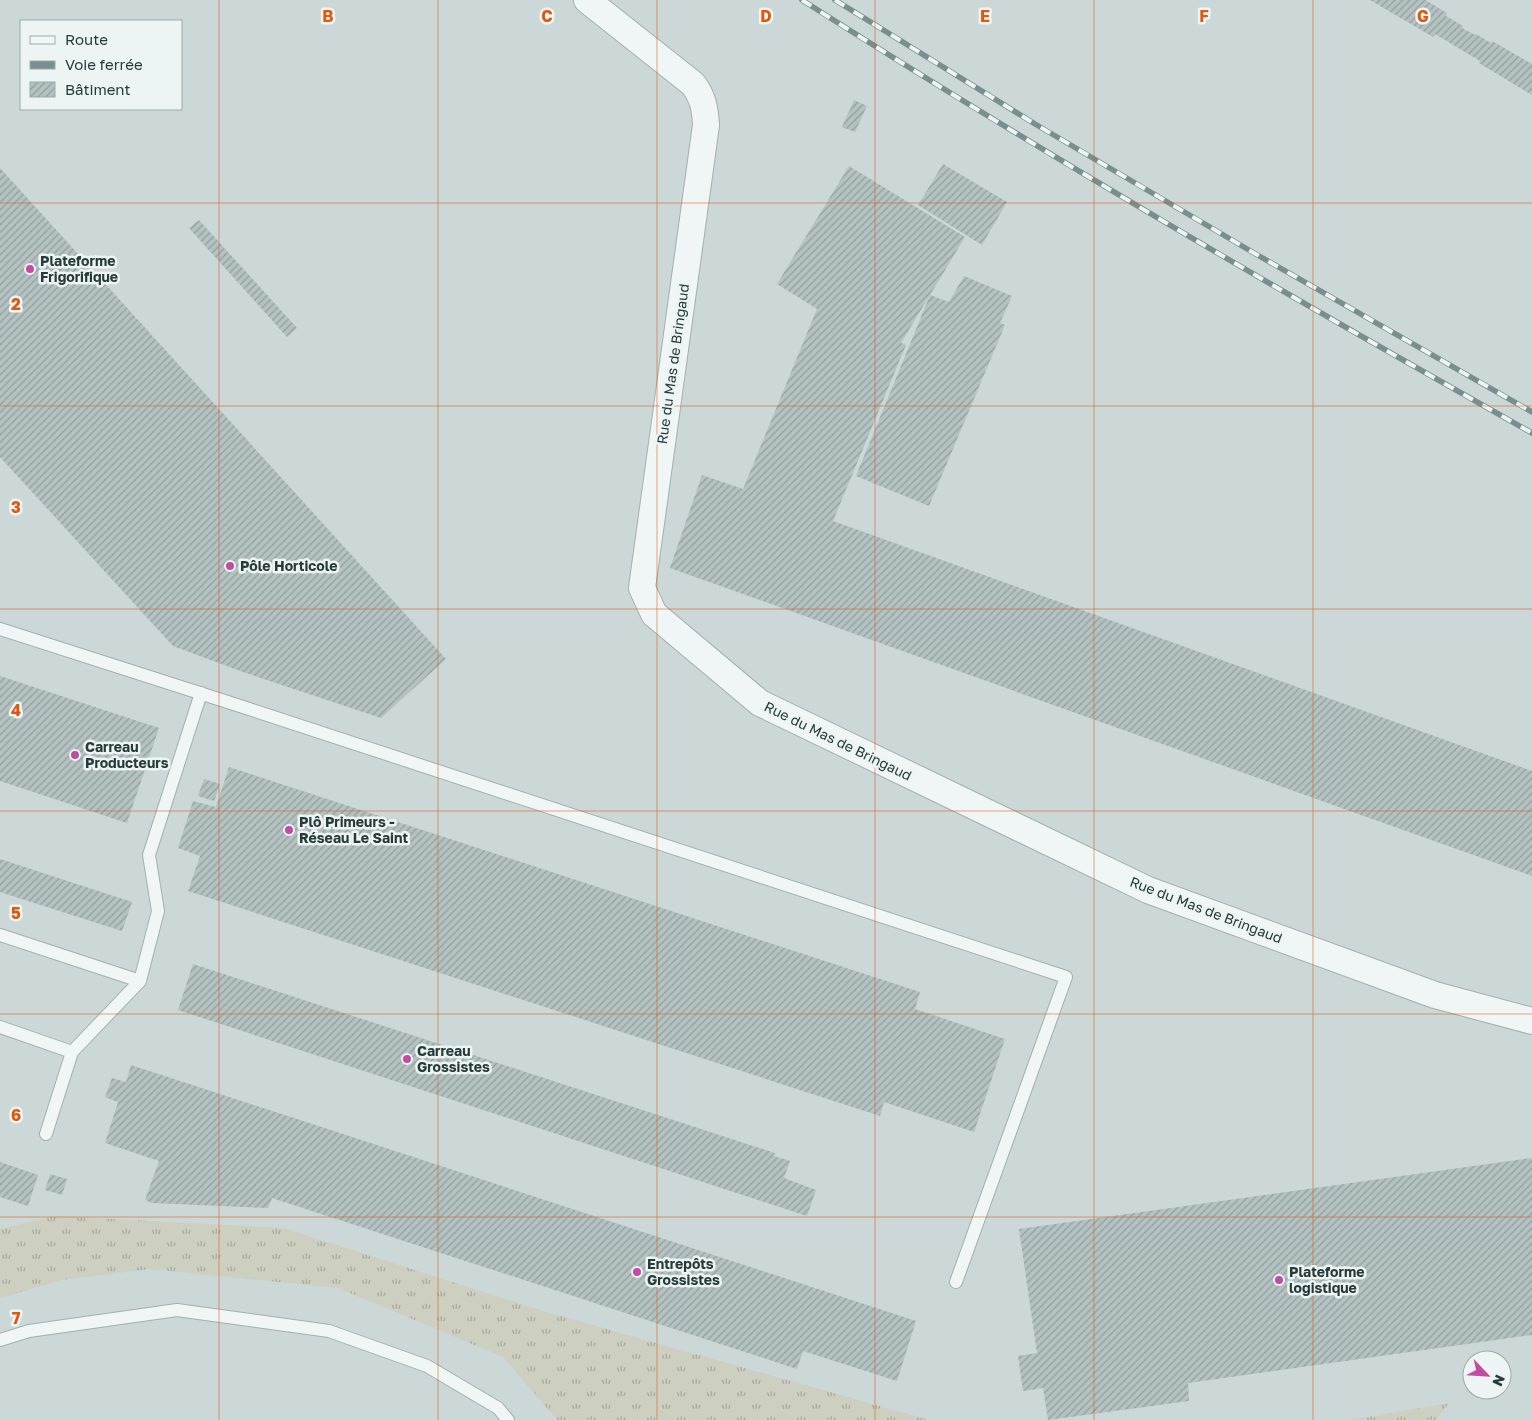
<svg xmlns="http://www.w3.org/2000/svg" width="1532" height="1420" viewBox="0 0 1532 1420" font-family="'Golos Text',sans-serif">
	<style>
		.built { fill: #ccd7d7; fill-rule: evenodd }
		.grass { fill: url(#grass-tufts) }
		.building { fill: url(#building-hatch) }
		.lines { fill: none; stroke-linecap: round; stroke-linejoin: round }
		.service-casing { stroke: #a4afaf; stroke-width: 14 }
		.minor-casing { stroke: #a4afaf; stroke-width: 28 }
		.service { stroke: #f0f5f5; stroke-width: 12 }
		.minor { stroke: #f0f5f5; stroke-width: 26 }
		.rail-casing { stroke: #798e8e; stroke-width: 5.5 }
		.rail { stroke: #edf4f4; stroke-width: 4; stroke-dasharray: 11; stroke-linecap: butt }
		.grid { fill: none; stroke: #de580e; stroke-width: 1; stroke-opacity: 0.55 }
		.poi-dot { fill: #c24ca4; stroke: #edf4f4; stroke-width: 2 }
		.labels { text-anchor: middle; stroke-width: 5; stroke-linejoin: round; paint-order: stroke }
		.poi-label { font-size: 14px; font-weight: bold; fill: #283b3b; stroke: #edf4f4; text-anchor: start }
		.street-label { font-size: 14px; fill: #283b3b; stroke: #edf4f4 }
		.grid-label { font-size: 16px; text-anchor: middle; font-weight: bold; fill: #de580e; stroke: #edf4f4; stroke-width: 5; stroke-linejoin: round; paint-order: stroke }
	</style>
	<defs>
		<pattern id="grass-tufts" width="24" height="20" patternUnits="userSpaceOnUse" patternTransform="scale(1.25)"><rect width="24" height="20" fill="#cdcfc0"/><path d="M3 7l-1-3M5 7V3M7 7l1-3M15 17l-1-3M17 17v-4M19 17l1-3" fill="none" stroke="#a6a99d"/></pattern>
		<pattern id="building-hatch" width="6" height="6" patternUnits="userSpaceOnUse" patternTransform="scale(1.25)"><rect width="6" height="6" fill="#b5c2c2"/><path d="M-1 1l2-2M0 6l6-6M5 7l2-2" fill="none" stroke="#939f9f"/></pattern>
	</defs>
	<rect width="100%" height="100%" fill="#dee6e6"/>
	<path class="built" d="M0 0H1532V1420H0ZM21 21H181V109H21ZM1472 1360H1502V1390H1472Z"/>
	<path class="grass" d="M55 1216 283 1228 543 1311 929 1420H557L503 1357 338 1288 150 1269 62 1280 0 1298V1229Z
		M1449 1403 1436 1420H1351Z"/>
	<path class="building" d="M1370 0H1425L1447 13 1446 16 1463 26 1462 28 1475 35 1476 34 1491 43 1492 41 1532 64V95L1479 63 1480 61 1435 34 1433 37Z
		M854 100 867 106 855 132 842 127Z
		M943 164 1007 202 982 245 918 205Z
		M849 166 965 237 901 343 906 345 833 521 1532 771V876L670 568 702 475 743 489 817 309 777 284Z
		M0 168 446 659 381 718 243 672 173 646 0 457Z
		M199 220 297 328 287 337 189 228Z
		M964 276 1012 296 1000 323 1005 325 929 506 856 476 930 295 949 302Z
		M0 676 159 728 127 823 0 781Z
		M229 767 920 992 915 1009 1005 1039 974 1132 884 1102 880 1116 188 891 200 856 178 848 193 801 216 807Z
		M204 779 220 784 214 801 198 796Z
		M0 859 132 902 122 931 0 892Z
		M193 964 775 1153 774 1156 790 1161 784 1178 816 1190 807 1216 178 1010Z
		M131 1065 916 1321 897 1381 803 1351 797 1369 272 1198 268 1208 152 1203 145 1200 159 1161 105 1143 118 1102 105 1097 112 1078 126 1082Z
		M1532 1158V1335L1188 1383 1189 1401 1048 1420 1043 1388 1023 1391 1018 1356 1037 1353 1019 1229Z
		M0 1162 38 1175 28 1206 0 1197Z
		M50 1174 67 1179 62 1195 45 1190Z"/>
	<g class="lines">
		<defs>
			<path id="service" d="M0 629 237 705 1066 977 956 1282
				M0 935 140 981
				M0 1027 72 1052
				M46 1134 72 1052 140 981 158 911 149 855 201 693
				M0 1340 29 1331 177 1310 329 1331 427 1366 498 1408 508 1420"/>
			<path id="minor" d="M587 0 693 84C703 97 705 108 706 125L642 588 654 614 760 703 1148 890 1435 995 1532 1021"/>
		</defs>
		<use href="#service" class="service-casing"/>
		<use href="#minor" class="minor-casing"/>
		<use href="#service" class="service"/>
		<use href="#minor" class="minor"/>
		<defs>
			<path id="rail" d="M802 0C1040 152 1285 294 1532 433
				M835 0 1035 124 1254 253 1532 412"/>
		</defs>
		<use href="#rail" class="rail-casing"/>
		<use href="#rail" class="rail"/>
	</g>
	<path class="grid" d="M219 0V1420M438 0V1420M657 0V1420M875 0V1420M1094 0V1420M1313 0V1420M0 203H1532M0 406H1532M0 609H1532M0 811H1532M0 1014H1532M0 1217H1532"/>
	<g class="poi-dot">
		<circle cx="30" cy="269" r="5"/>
		<circle cx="230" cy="566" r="5"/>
		<circle cx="75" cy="755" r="5"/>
		<circle cx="289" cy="830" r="5"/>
		<circle cx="407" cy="1059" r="5"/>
		<circle cx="637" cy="1272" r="5"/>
		<circle cx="1279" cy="1280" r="5"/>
	</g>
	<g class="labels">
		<g class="poi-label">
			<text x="40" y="266">Plateforme<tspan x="40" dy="16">Frigorifique</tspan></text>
			<text x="240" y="571">Pôle Horticole</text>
			<text x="85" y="752">Carreau<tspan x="85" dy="16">Producteurs</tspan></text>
			<text x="299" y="827">Plô Primeurs -<tspan x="299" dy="16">Réseau Le Saint</tspan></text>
			<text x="417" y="1056">Carreau<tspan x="417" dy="16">Grossistes</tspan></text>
			<text x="647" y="1269">Entrepôts<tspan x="647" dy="16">Grossistes</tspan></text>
			<text x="1289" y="1277">Plateforme<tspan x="1289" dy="16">logistique</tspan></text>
		</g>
		<g class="street-label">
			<text transform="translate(673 364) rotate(-82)" y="5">Rue du Mas de Bringaud</text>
			<text transform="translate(838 741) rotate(26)" y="5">Rue du Mas de Bringaud</text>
			<text transform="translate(1206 910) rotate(21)" y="5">Rue du Mas de Bringaud</text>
		</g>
	</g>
	<g class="grid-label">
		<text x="328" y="22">B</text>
		<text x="547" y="22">C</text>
		<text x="766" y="22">D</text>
		<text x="985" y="22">E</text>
		<text x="1204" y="22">F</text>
		<text x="1423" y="22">G</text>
		<text x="16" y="310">2</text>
		<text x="16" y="513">3</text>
		<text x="16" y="716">4</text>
		<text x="16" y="919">5</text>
		<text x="16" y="1121">6</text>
		<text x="16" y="1324">7</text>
	</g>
	<rect x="20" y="20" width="162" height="90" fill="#edf4f4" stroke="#9eaaaa"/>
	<rect x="30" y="36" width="25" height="8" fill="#f0f5f5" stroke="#9eaaaa"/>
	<text x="65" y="45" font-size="15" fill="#283b3b">Route</text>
	<rect x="30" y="61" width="25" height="8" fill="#798e8e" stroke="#9eaaaa"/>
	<text x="65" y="70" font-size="15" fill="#283b3b">Voie ferrée</text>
	<rect x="30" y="82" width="25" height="15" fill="url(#building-hatch)" stroke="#9eaaaa"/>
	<text x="65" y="95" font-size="15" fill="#283b3b">Bâtiment</text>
	<g transform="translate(1487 1375) rotate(115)"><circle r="24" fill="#edf4f4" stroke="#9eaaaa"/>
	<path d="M0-4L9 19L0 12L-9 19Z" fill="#c24ca4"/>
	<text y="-8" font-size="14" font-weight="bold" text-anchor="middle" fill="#283b3b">N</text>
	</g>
</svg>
